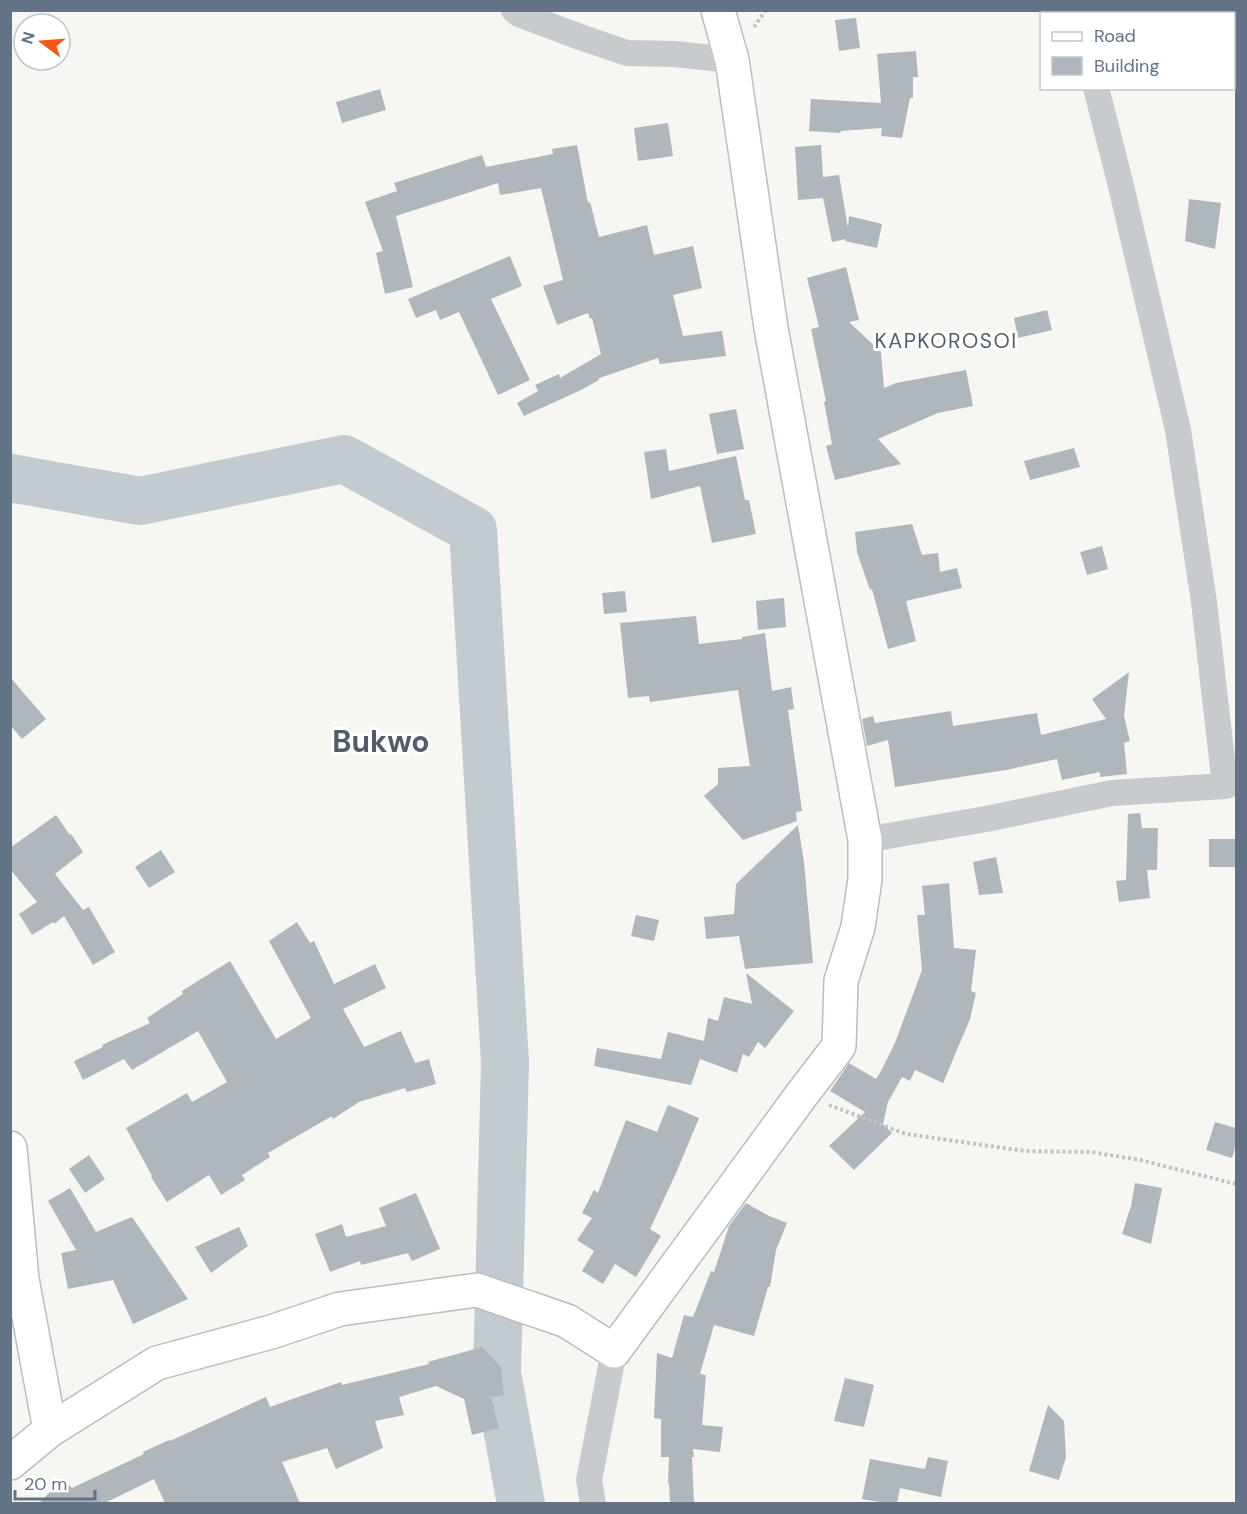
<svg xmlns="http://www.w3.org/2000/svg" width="1247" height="1514" viewBox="0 0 1247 1514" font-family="'DM Sans',sans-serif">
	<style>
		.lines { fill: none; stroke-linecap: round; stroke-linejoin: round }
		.river { stroke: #c1cbd0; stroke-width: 48 }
		.building { fill: #afb7bd }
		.secondary-casing { stroke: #b9bec3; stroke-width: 36 }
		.primary-casing { stroke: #babdc1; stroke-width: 36 }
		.path { stroke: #c0c2c4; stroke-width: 4; stroke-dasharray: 3 3; stroke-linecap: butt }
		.minor { stroke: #c8cbce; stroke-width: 26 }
		.secondary { stroke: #fff; stroke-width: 33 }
		.primary { stroke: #fff; stroke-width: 33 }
		.labels { text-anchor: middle; stroke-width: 6; stroke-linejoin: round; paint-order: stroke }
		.quarter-label { font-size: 21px; letter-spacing: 1.5px; fill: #515d6a; stroke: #fff }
		.town-label { font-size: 30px; font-weight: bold; fill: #515d6a; stroke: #fff }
	</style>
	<rect width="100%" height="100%" fill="#f6f6f2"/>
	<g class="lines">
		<path class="river" d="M10 478 140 501 344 459 473 530 505 1062 497 1373 521 1504"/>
	</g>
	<path class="building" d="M856 18 860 48 839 51 835 20Z
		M916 51 918 77H913V98H910L902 138 881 136 882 128 841 131 840 133 809 131 811 99 881 103 877 54Z
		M380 89 386 110 342 123 336 102Z
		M668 123 673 156 638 161 634 128Z
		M577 145 588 203 590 202 599 237 647 225 654 255 693 246 702 288 673 295 683 336 722 331 726 356 660 364 658 358 599 378V380L581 390 524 416 517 403 538 391 535 385 559 374 560 378 601 354 592 318 590 319 588 313 557 325 543 286 563 280 541 188 500 195 498 183 396 216 413 287 385 294 376 253 383 251 365 202 397 191 394 183 482 155 486 167 553 154 552 149Z
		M821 145 823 177 839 175 848 228 849 216 882 224 877 248 845 241 846 239 832 242 823 198 798 200 795 147Z
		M1189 199 1221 203 1215 249 1185 241Z
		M510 256 522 286 491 299 530 380 498 395 459 312 440 320 436 310 416 318 408 299Z
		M846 267 859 320 849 322 881 352 884 388 896 383 966 370 973 406 938 413 878 439 901 464 835 480 826 446 832 444 824 402 826 401 811 329 819 327 807 278Z
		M1047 310 1052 330 1018 338 1014 318Z
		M736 409 744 449 717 454 709 414Z
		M1074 448 1080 467 1030 480 1024 461Z
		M666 449 669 471 736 456 745 500H749L756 534 712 543 700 486 651 499 644 452Z
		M912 524 922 555 938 553 940 572 957 568 962 588 906 601 916 641 888 649 872 589 870 590 857 552 855 532Z
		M1102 546 1108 569 1087 575 1080 552Z
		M625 591 627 612 604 614 602 593Z
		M784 598 786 627 758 630 756 601Z
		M696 616 699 644 742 639V637L765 633 772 691 791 687 794 709 788 710 802 811 796 812 797 821 743 840 704 796 718 784V768L750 766 738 690 650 702 649 696 628 698 620 623Z
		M1129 672 1124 716 1130 741 1124 743 1127 774 1100 777V772L1062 780 1057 759 1006 770 895 787 888 740 867 746 862 719 873 716 875 723 951 711 953 726 1037 713 1041 735 1106 719 1092 699Z
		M10 677 46 719 22 739 10 725Z
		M1140 813 1142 828H1158L1157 870H1147L1150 898 1119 902 1116 881 1126 880 1128 814Z
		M56 815 70 835 71 834 83 852 55 874 83 910 89 907 115 952 93 965 64 916 54 924 53 922 32 935 19 914 37 902 10 869V848Z
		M798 825 804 862 813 963 745 969 739 936 706 939 704 917 734 914 736 884Z
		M1209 839H1236V867H1209Z
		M161 850 175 872 149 888 135 867Z
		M996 857 1003 893 979 895 973 862Z
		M949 883 954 948 976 950 971 991 976 993 970 1019 943 1083 915 1070 910 1081 902 1077 888 1102 883 1124 892 1133 854 1170 829 1146 865 1112 830 1091 849 1063 876 1079 880 1073 895 1043 922 970 917 915H925L922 886Z
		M636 915 659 920 654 941 631 936Z
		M297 922 310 943 314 941 334 984 375 964 386 988 343 1009 364 1047 401 1031 415 1063 429 1059 436 1084 407 1092 405 1088 359 1102 333 1119 332 1116 268 1153 270 1157 242 1175 245 1180 221 1195 209 1175 167 1202 151 1177 152 1176 126 1128 187 1093 192 1102 227 1082 198 1031 132 1070 124 1059 83 1080 74 1061 103 1047 102 1045 150 1023 147 1018 183 994 182 991 230 961 276 1039 311 1018 269 941Z
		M746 973 794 1011 765 1048 758 1042 749 1057 743 1054 737 1073 700 1059 691 1085 594 1066 597 1048 661 1059 668 1032 704 1041 708 1018 718 1021 724 997 752 1004Z
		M668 1105 699 1118 677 1171 650 1229 661 1236 636 1277 615 1264 603 1284 582 1271 594 1251 577 1240 592 1218 582 1213 594 1190 598 1193 626 1120 657 1132Z
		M1215 1122 1236 1128V1144L1232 1158 1206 1150Z
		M89 1155 105 1179 85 1193 69 1169Z
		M1135 1183 1162 1188 1151 1244 1122 1234 1131 1206Z
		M70 1188 96 1232 132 1217 188 1299 133 1324 113 1280 68 1289 61 1253 76 1250 48 1201Z
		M416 1193 440 1249 412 1261 408 1253 361 1265 360 1261 330 1272 315 1234 342 1224 346 1237 386 1226 379 1208Z
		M746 1203 769 1216 787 1223 776 1250 770 1287H768L754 1336 714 1325 700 1374 706 1375 702 1425 723 1427 720 1452 693 1449 694 1457H692L694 1503H670L669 1483H668L669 1457H661V1419L654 1418 657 1353 672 1358 684 1315 693 1317 711 1271 714 1272 729 1226Z
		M239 1227 248 1246 211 1273 195 1247Z
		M482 1347 501 1367 504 1395 491 1397 499 1428 472 1435 464 1399 436 1386 399 1397 404 1415 375 1421 383 1448 336 1469 327 1448 282 1462 300 1503H165L154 1479 105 1503H39L63 1479 72 1488 144 1454 143 1452 169 1440 170 1441 266 1397 270 1407 341 1382 342 1385 429 1364 428 1362Z
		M845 1378 874 1385 864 1427 834 1421Z
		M1048 1405 1064 1421 1066 1457 1059 1480 1029 1471Z
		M928 1457 948 1461 941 1497 900 1488 897 1503H886L862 1499 870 1459 925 1469Z"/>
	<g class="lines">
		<defs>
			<path id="secondary" d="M10 1148 22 1279 50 1430"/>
			<path id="primary" d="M10 1463 50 1430 157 1363 271 1332 340 1309 477 1290 567 1321 614 1351 800 1097 839 1046 841 981 858 927 865 879V840L771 328 732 60 718 10"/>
		</defs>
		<use href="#secondary" class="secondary-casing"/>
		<use href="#primary" class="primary-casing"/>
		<path class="path" d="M754 27 766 10
			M829 1105 906 1134 1025 1151 1091 1152 1140 1160 1236 1184"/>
		<path class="minor" d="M514 10 519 14 580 37 627 53 674 54 732 60
			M1076 10 1077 14
			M1096 88 1120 182 1178 430 1204 602 1225 786
			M865 840 986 819 1112 793 1225 786 1236 782
			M593 1504 589 1480 614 1351"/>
		<use href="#secondary" class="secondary"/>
		<use href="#primary" class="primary"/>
	</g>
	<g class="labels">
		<g class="quarter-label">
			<text x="946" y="348">KAPKOROSOI</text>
		</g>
		<g class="town-label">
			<text x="381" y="752">Bukwo</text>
		</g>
	</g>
	<rect width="1247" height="1514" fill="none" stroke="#627386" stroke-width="24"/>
	<rect x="1040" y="12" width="195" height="78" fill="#ffffff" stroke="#c0c7cf" stroke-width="1.5"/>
	<rect x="1052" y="32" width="30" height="9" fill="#ffffff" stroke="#c0c7cf" stroke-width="1.5"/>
	<text x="1094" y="42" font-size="18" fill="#627386">Road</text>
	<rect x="1052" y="57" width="30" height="18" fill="#afb7bd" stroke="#c0c7cf" stroke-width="1.5"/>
	<text x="1094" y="72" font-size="18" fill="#627386">Building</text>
	<g transform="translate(42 42) rotate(286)"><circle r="28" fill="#ffffff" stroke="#c0c7cf" stroke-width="1.5"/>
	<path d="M0-4.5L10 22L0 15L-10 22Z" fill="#f45814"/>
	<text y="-9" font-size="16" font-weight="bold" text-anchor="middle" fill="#627386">N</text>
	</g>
	<path d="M15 1490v9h80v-9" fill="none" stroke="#627386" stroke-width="3"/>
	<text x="24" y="1490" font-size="18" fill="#627386" stroke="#ffffff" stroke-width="4.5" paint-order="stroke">20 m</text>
</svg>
